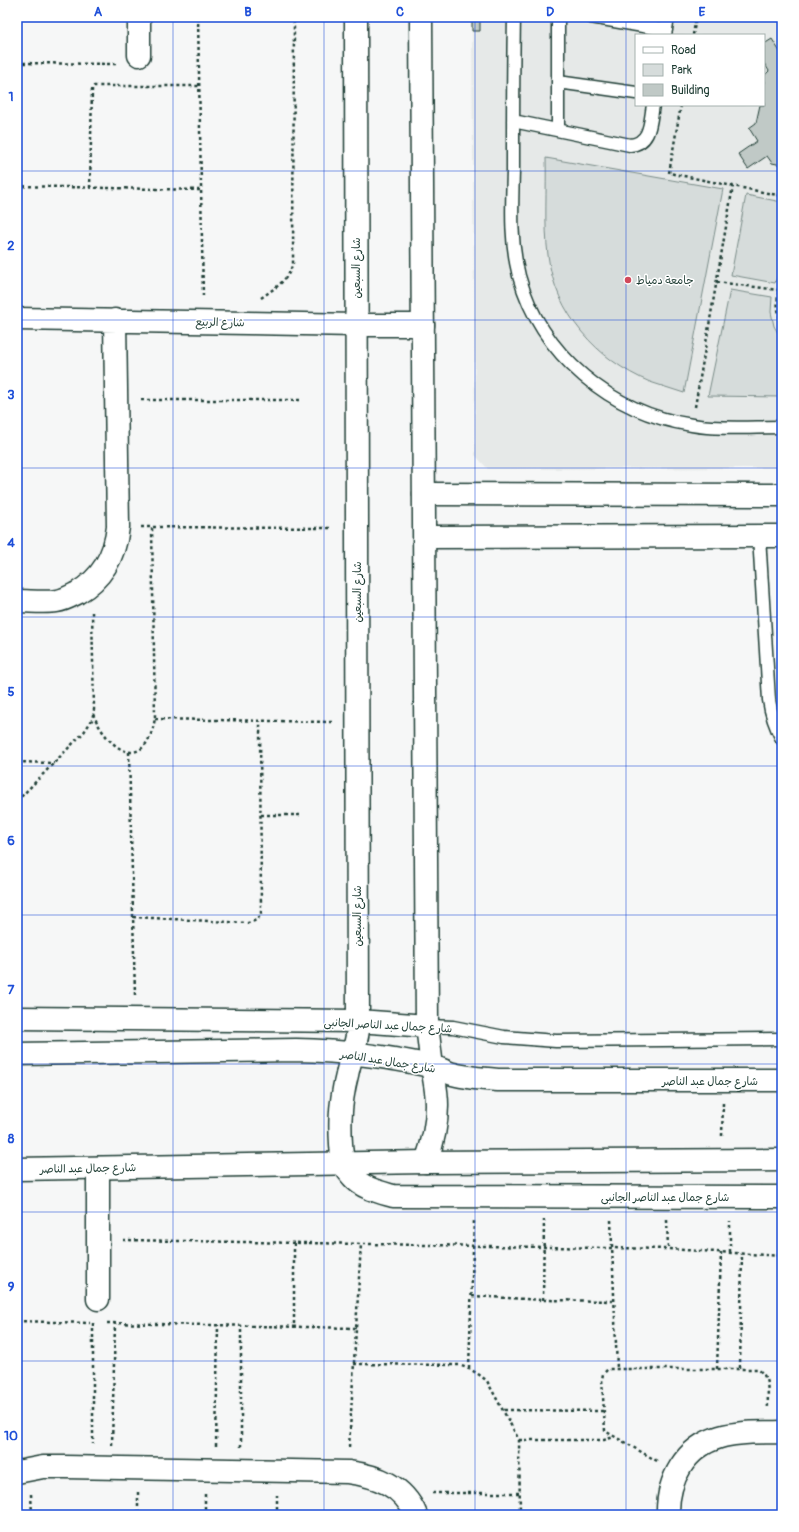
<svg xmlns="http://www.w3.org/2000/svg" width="799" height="1532" viewBox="0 0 799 1532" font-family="Pangolin,'Playpen Sans Arabic',sans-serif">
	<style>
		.built { fill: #e6e9e8; fill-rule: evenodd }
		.green { fill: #d6dcdb; stroke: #7a8c88 }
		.building { fill: #c0c9c6; stroke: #1f3d34 }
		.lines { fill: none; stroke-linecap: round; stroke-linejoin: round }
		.service-casing { stroke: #1f3d34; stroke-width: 15 }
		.minor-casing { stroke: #1f3d34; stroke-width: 25 }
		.secondary-casing { stroke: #1f3d34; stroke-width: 25 }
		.primary-casing { stroke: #1f3d34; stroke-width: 25 }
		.path { stroke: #1f3d34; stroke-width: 2.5; stroke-dasharray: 3 3; stroke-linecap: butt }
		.service { stroke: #fff; stroke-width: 12 }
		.minor { stroke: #fff; stroke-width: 22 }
		.secondary { stroke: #fff; stroke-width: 22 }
		.primary { stroke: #fff; stroke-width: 22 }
		.grid { fill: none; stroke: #1d4ed8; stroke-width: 1; stroke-opacity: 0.55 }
		.poi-dot { fill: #d1495b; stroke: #fff; stroke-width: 1.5 }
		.labels { text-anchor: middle; stroke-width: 3; stroke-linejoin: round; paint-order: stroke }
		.street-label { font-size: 11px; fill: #1f3d34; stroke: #fff }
		.poi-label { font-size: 11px; fill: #1f3d34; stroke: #fff; text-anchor: start }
		.neatline { fill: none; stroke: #1d4ed8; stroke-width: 1.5 }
		.grid-label { font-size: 13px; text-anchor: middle; font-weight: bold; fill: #1d4ed8 }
	</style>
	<rect width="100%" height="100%" fill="#f6f7f7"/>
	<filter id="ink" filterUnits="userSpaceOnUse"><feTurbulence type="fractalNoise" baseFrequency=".025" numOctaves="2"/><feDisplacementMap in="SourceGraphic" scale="8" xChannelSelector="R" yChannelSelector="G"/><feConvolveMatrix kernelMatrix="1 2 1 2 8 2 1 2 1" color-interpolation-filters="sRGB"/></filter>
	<g filter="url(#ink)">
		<path class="built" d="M472 17H782V468L488 469 475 455ZM636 35H764V105H636Z"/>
		<path class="green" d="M546 158 723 189 684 393C673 389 661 386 650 382 597 360 555 313 548 255 544 224 547 190 546 158Z
			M746 195 782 202V262L775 283 731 275Z
			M730 290 772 297 771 312 774 326 782 340V397L708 396Z"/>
		<path class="building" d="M472 17H480V31H472Z
			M772 39 782 55V165L772 163 767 156 748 169 738 154 757 141 749 128 756 123 760 105H764V76L769 71 764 63V44Z"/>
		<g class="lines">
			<defs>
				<path id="service" d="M514 17C513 68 513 120 513 171 512 206 510 241 519 276 541 355 611 413 692 425 721 430 752 427 782 427
					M558 17V130
					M591 17 666 30
					M665 35 668 17
					M558 82 636 93
					M513 121 630 145C651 143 650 122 653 105
					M759 536 769 700C771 714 775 726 782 739
					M427 1026 453 1027 504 1037 556 1041 782 1039"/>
				<path id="minor" d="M139 55V17
					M17 319 356 325H423
					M424 494 782 495
					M425 537 782 536
					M17 601C30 601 44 603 57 601 64 600 71 596 77 593 103 578 115 555 118 527L115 320
					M343 1164C346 1168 349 1173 353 1177 362 1188 379 1192 393 1196L782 1197
					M98 1168V1299
					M17 1472 43 1467H65L348 1472C377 1476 403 1485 416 1515
					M668 1515C667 1480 685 1447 720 1437 740 1431 762 1433 782 1432"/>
				<path id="secondary" d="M421 17 427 1026C429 1039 430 1053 432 1066 434 1079 437 1091 437 1105 437 1125 433 1143 426 1162
					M17 1018 358 1021 427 1026
					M343 1164C339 1132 339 1106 347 1075 350 1059 356 1046 358 1030L356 17"/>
				<path id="primary" d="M17 1054 296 1050C341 1051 386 1056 430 1066 438 1067 445 1072 453 1074 468 1078 484 1079 499 1080H782
					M17 1169 426 1162 782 1160"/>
			</defs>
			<use href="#service" class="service-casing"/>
			<use href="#minor" class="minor-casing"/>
			<use href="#secondary" class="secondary-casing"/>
			<use href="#primary" class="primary-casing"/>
			<path class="path" d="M198 17 203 298
				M693 35 696 17
				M17 63 116 64
				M681 105 669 173 782 196
				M17 186 201 190
				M90 188 92 89 94 86H200
				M782 280C776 295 776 309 782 324
				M717 282 778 290
				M261 298C275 288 288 281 293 263L294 17
				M141 400H300
				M695 407 733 186
				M141 527 332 528
				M93 714C109 752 146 774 155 718L152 527
				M155 719 333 722
				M129 752 135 995
				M17 762 54 763
				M17 801 84 732 92 720 94 710 92 612
				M261 815H302
				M133 917 248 923 257 920 261 914 260 721
				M722 1136 723 1103
				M611 1220 617 1369
				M667 1220 668 1249
				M123 1240 668 1249 782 1256
				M294 1243V1327
				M730 1252V1221
				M472 1296 543 1300 614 1301
				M543 1300 544 1220
				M17 1321 90 1323
				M93 1323V1444
				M107 1323 356 1328
				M354 1364 459 1365C470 1369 478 1373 487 1381L519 1440 520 1515
				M469 1368 474 1220
				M740 1368 742 1253
				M717 1369 721 1252
				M504 1410 604 1411
				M519 1440H604L614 1437
				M112 1445 115 1323
				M216 1446 218 1325
				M241 1447V1325
				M349 1447 361 1244
				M657 1461 605 1431 602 1379 603 1374 608 1369H757C771 1376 767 1394 768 1408
				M138 1492V1515
				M432 1493H520
				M31 1494 32 1515
				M205 1515V1494
				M277 1515V1495"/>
			<use href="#service" class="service"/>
			<use href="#minor" class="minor"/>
			<use href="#secondary" class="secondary"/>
			<use href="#primary" class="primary"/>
		</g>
	</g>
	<path class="grid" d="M173 17V1515M324 17V1515M475 17V1515M626 17V1515M17 171H782M17 320H782M17 468H782M17 617H782M17 766H782M17 915H782M17 1064H782M17 1212H782M17 1361H782"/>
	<circle class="poi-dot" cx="628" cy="280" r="4"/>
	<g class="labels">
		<g class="street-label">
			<text transform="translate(356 268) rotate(-90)" y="4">شارع السبعين</text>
			<text transform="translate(220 322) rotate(1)" y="4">شارع الربيع</text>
			<text transform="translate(357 592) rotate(-90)" y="4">شارع السبعين</text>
			<text transform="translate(357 916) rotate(-90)" y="4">شارع السبعين</text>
			<text transform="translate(388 1025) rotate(3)" y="4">شارع جمال عبد الناصر الجانبى</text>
			<text transform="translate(388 1061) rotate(9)" y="4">شارع جمال عبد الناصر</text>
			<text x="710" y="1085">شارع جمال عبد الناصر</text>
			<text transform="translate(88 1168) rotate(-1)" y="4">شارع جمال عبد الناصر</text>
			<text x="665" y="1201">شارع جمال عبد الناصر الجانبى</text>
		</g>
		<g class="poi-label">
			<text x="636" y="284">جامعة دمياط</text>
		</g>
	</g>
	<rect width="799" height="1532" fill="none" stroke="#fff" stroke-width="44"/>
	<rect x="635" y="34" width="130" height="72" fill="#ffffff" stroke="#a5b1ae"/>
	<rect x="643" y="47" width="20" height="6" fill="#ffffff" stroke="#a5b1ae"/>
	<text x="671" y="54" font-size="12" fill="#1f3d34">Road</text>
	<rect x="643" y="64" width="20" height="12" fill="#d6dcdb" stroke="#a5b1ae"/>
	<text x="671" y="74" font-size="12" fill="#1f3d34">Park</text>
	<rect x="643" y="84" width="20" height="12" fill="#c0c9c6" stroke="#a5b1ae"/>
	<text x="671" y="94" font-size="12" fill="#1f3d34">Building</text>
	<rect x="22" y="22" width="755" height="1488" class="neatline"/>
	<g class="grid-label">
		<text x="98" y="16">A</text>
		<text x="248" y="16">B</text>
		<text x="400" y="16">C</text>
		<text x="550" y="16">D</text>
		<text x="702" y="16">E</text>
		<text x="11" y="101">1</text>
		<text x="11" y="250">2</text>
		<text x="11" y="399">3</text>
		<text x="11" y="547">4</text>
		<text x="11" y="696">5</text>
		<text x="11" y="845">6</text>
		<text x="11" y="994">7</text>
		<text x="11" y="1143">8</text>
		<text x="11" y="1291">9</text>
		<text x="11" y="1440">10</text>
	</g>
</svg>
